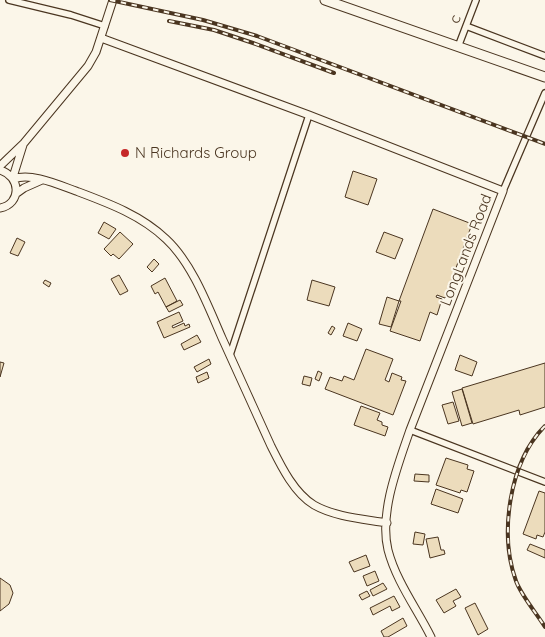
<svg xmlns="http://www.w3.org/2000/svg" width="545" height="637" viewBox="0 0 545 637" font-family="Quicksand,sans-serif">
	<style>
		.building { fill: #ecdcbc; stroke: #4a3520 }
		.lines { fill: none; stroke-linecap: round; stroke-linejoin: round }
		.minor-casing { stroke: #4a3520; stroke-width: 8 }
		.tertiary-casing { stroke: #4a3520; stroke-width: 9 }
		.trunk-casing { stroke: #4a3520; stroke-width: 11 }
		.minor { stroke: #fbf6e9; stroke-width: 5.5 }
		.tertiary { stroke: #fbf6e9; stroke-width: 7 }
		.trunk { stroke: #fbf6e9; stroke-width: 9 }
		.rail-casing { stroke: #4a3520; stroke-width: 4 }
		.rail { stroke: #fbf6e9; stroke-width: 2; stroke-dasharray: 5.5; stroke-linecap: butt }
		.poi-dot { fill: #c62828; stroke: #fbf6e9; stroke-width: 2 }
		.labels { text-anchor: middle; stroke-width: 4; stroke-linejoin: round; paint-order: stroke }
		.street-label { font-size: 15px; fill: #4a3520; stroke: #fbf6e9 }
		.poi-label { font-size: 15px; fill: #4a3520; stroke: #fbf6e9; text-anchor: start }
	</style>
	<rect width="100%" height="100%" fill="#fbf6e9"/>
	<path class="building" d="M353 171 377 179 368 205 345 197Z
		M433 209 472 224 445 298 437 295 436 297 442 299 437 315 430 312 420 341 390 331 401 301H399Z
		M104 222 116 229 109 239 98 233Z
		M120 232 133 244 119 259 113 254 111 256 104 249Z
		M384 232 403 239 395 259 376 252Z
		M17 238 25 242 18 256 10 253Z
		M154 259 159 264 152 272 147 267Z
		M119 275 128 291 120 295 111 279Z
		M165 278 177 301 166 307 158 292 155 294 151 286Z
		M45 280 51 283 49 287 43 283Z
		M312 280 335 287 329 306 307 300Z
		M387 297 399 301 391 327 379 324Z
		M180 300 183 305 169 312 166 307Z
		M179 312 183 321 172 326 173 328 184 323 185 326 189 324 190 327 164 338 157 322Z
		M348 323 362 329 357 341 343 336Z
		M332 326 335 328 331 335 328 333Z
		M197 335 201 342 184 350 181 344Z
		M366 349 393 359 385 380 389 382 392 373 402 377 401 380 406 381 393 415 325 389 330 377 342 381 344 376 354 380Z
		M460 355 477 362 472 376 455 370Z
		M209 359 211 364 197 372 194 367Z
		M0 362 4 363 0 377Z
		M545 363V407L520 415 519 410 473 424 462 388Z
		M318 371 322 373 319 381 315 379Z
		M207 372 209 378 198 383 196 377Z
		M304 376 312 378 310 386 302 384Z
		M462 389 472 423 462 426 452 392Z
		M453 402 459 421 448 424 442 405Z
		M361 406 380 413 377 420 382 422V425L388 427 385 436 354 425Z
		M446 458 468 465 467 469 474 471 467 492 461 490 460 493 436 485Z
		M415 474 429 475V482L414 481Z
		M436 489 463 499 458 513 431 504Z
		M539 491 545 493V532L543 537 537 535 536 539 523 534Z
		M415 532 425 534 423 545 413 544Z
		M438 537 441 550H444L445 554 430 558 426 539Z
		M530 544 545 550V558L527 550Z
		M366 555 370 566 354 572 349 562Z
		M375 571 379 581 367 586 363 576Z
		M0 578 10 585 13 593 9 604 0 611Z
		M383 583 387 589 373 596 370 590Z
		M456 589 461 597 453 601 456 606 444 613 436 600Z
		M367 591 370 596 362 600 359 595Z
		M394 596 400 607 392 611 390 606 373 615 370 608Z
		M475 603 488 629 478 635 465 608Z
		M403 618 407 626 388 637H384L381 631Z"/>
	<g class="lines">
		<defs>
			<path id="minor" d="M9 0 71 15 105 26
				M466 26 545 56
				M458 47 476 0
				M503 191 545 93
				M230 355 309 115
				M410 430 545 482"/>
			<path id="tertiary" d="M101 38 309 115 503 191 410 430C398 465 379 513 388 550 396 581 417 609 431 637
				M0 166 24 143 88 66 96 52 113 0
				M0 170C21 176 22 204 0 208
				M13 177 23 145
				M14 179C30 172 59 185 76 191 108 203 141 215 166 239 192 263 208 306 222 338 238 374 255 410 271 446 281 466 294 493 314 505 335 517 364 519 387 523
				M17 193 24 188 42 180"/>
			<path id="trunk" d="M325 0 545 77"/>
		</defs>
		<use href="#minor" class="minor-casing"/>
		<use href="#tertiary" class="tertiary-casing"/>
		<use href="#trunk" class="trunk-casing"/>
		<use href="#minor" class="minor"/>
		<use href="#tertiary" class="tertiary"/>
		<use href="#trunk" class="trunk"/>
		<defs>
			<path id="rail" d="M110 0 203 20 257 36 545 144
				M169 21 214 30 253 43 334 73
				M545 426C509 462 499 534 516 581 521 595 537 614 545 627"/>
		</defs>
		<use href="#rail" class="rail-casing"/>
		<use href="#rail" class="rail"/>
	</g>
	<circle class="poi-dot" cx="125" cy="153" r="5"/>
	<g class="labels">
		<g class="street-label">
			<text transform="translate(455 19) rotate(-69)" y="5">c</text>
			<text transform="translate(466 250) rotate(-69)" y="5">LongLands Road</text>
		</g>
		<g class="poi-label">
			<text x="135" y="158">N Richards Group</text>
		</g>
	</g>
</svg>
